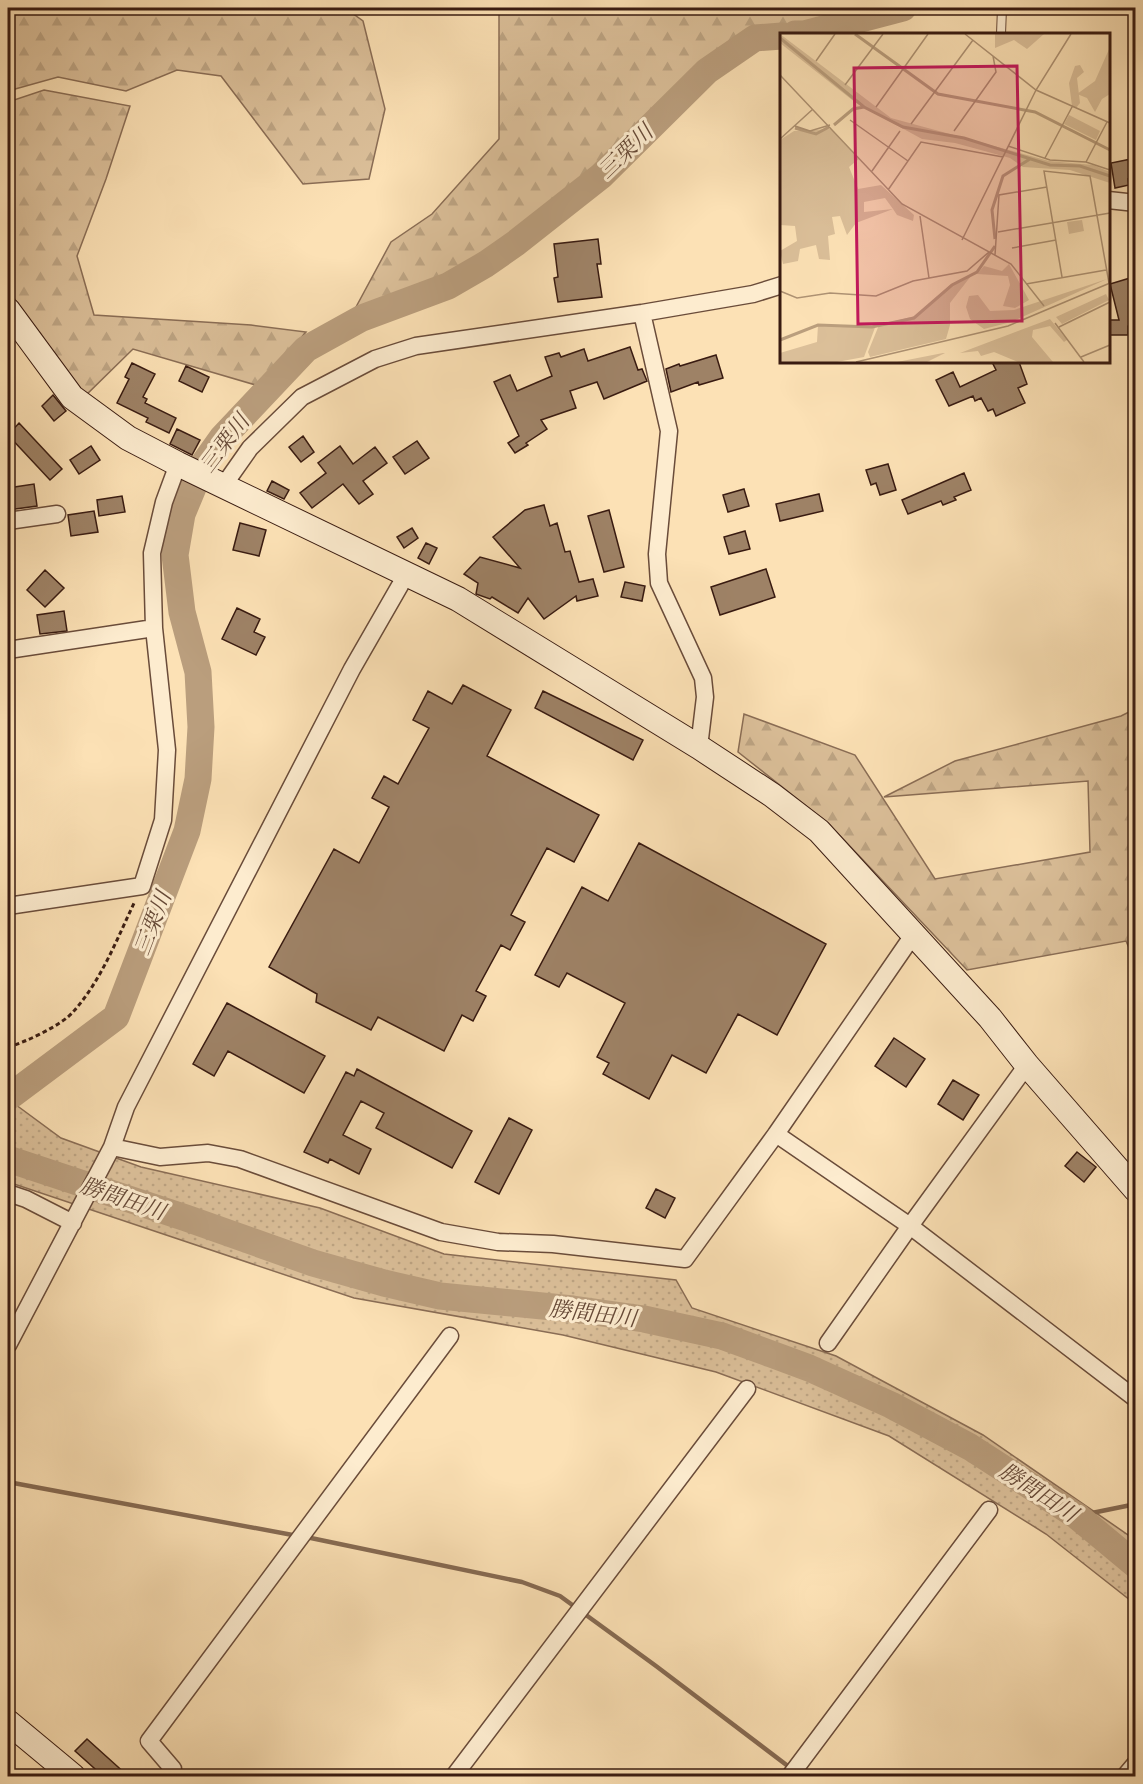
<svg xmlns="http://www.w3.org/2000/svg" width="1143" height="1784" viewBox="0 0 1143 1784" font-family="'Libre Bodoni','Noto Serif JP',serif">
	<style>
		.grass { fill: url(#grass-dots); stroke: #8a6d55; stroke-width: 1.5 }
		.forest { fill: url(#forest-firs); stroke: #8a6d55; stroke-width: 1.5 }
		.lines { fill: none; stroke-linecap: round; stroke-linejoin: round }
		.stream { stroke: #866a52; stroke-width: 4.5 }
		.river { stroke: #ba9e7d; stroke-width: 27 }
		.building { fill: #9e8266; stroke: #391b11; stroke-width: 1.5 }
		.lane-casing { stroke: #6a4c3a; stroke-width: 10 }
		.street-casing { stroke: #6a4c3a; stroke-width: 19 }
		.secondary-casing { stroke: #391b11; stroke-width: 26 }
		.path { stroke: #391b11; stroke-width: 3; stroke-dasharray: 4.5 3; stroke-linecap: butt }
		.lane { stroke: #fdeccf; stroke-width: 8 }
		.street { stroke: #fdeccf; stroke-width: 16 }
		.secondary { stroke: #fdeccf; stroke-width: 24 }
		.labels { text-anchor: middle; stroke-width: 6; stroke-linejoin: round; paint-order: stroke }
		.water-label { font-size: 22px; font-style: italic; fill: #664937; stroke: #fdeccf }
		.inset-river { fill: none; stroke: #ba9e7d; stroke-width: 3 }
		.inset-road { fill: none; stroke: #ae9273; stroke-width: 1.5 }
		.view { fill: #c2185b; fill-opacity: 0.15; stroke: #c2185b; stroke-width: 3 }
		.inset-edge { fill: none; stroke: #391b11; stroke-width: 3 }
	</style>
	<defs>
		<pattern id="grass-dots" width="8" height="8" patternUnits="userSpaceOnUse" patternTransform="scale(1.5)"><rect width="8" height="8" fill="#dbbf99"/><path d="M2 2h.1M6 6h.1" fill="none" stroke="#bda483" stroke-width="1.8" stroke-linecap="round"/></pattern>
		<pattern id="forest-firs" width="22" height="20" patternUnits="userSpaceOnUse" patternTransform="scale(1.5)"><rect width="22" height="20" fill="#dbbf99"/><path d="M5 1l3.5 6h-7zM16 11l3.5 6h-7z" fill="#bda483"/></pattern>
	</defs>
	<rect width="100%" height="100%" fill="#fce1b5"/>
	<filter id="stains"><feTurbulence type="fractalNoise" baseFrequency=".00333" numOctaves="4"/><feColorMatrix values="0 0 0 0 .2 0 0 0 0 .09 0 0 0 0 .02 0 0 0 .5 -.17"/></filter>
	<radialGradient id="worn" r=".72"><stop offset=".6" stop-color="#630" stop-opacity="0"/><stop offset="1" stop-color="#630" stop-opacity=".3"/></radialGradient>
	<path class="grass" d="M8 1099 61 1138 141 1167 320 1208 444 1254 676 1280 692 1308 836 1356 983 1435 1134 1539 1136 1540 1135 1604 1046 1534 889 1436 716 1372 563 1335 354 1298 8 1182Z"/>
	<path class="forest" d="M36 8H345L363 21 385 109 369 179 303 184 221 76 177 70 126 91 58 77 8 91V17Z
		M499 8H902L793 34H782L781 37 718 53 628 150 497 262 349 320 391 242 432 214 499 139Z
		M44 90 130 106 106 179 77 256 94 315 251 325 306 332 259 386 133 349 84 397 47 348 8 289V102Z
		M1135 709V962L1126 941 967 970 829 824 738 752 744 714 855 755 935 879 1090 852 1088 781 884 797 955 761 1121 716Z"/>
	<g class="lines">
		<path class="stream" d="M8 1482 298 1536
			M1077 1516 1136 1504
			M306 1537 522 1582 560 1596 656 1666 801 1776"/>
		<path class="river" d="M795 34H804L903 8
			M8 1097 13 1094 116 1017 187 831 198 779 201 727 198 672 182 612 175 555 182 514 202 466 222 438 306 349 362 318 448 286 486 264 516 243 601 176 707 71 755 38 782 36
			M8 1159 186 1218 313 1263 384 1283 440 1296 573 1309 644 1319 722 1336 809 1368 891 1405 970 1447 1077 1516 1136 1565"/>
	</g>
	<path class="building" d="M1136 158V178L1128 179 1129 185 1115 188 1111 163Z
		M598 239 601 264H597L602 297 558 302 554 278 558 277 554 244Z
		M1130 278 1136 299V324L1128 326V335H1110V320H1119L1110 284Z
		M630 347 638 370 642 369 647 381 604 399 597 382 570 391 576 408 541 420 547 429 526 443 528 445 515 453 508 443 519 436 494 382 510 375 517 391 552 376 545 357 559 353 561 357 584 349 588 361Z
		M716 355 723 378 699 385 698 382 671 392 666 369 679 364 680 366Z
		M992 362H1019L1027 384 1018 388 1025 403 996 416 993 409 988 411 981 398 975 401 973 396 949 406 936 380 953 372 960 387 996 370Z
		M132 363 155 374 143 397 147 399 145 403 176 418 169 433 146 422 148 418 117 403 129 379 125 377Z
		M186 366 209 377 202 392 179 381Z
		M53 395 66 411 54 421 42 406Z
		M19 423 62 469 50 480 8 435Z
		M177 429 200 440 192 455 170 444Z
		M303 436 314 452 301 462 289 447Z
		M417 441 429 458 405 474 393 457Z
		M91 446 100 460 79 474 70 460Z
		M340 446 353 464 375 447 387 463 363 481 373 494 359 504 343 484 312 508 300 493 326 473 318 463Z
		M888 464 896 490 880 495 876 483 871 485 866 470Z
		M964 473 971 490 954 497 956 500 943 505 941 501 908 514 902 500Z
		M272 481 289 490 284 499 267 491Z
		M34 484 37 506 8 510V488Z
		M744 489 749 506 728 512 723 495Z
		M819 494 823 511 780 521 776 504Z
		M122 496 125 512 99 516 97 500Z
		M544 505 550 526 557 523 565 552 570 551 579 582 593 579 598 596 577 601 576 596 544 619 528 598 518 613 492 597 490 599 476 594 478 583 464 574 480 557 520 568 493 537 525 510Z
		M609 510 624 567 604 572 588 516Z
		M94 511 98 532 71 536 68 515Z
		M240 523 266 530 259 556 233 550Z
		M412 528 418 538 404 548 397 537Z
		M745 531 750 549 729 554 724 537Z
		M426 543 437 548 429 564 418 558Z
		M766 569 775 597 720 615 711 587Z
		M45 570 64 588 45 607 27 590Z
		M625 582 645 586 642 601 621 597Z
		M237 608 260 619 254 632 265 637 256 655 222 639Z
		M64 611 67 631 40 634 37 615Z
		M463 685 511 710 487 756 599 815 574 862 547 848 511 915 525 922 510 950 501 945 476 991 486 996 473 1021 462 1015 444 1051 378 1017 371 1030 316 1002 317 994 269 967 334 849 359 863 389 807 372 798 384 776 398 784 429 728 413 720 428 691 452 704Z
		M543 691 643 740 633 760 535 708Z
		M639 843 826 944 777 1035 738 1014 706 1073 672 1055 649 1099 603 1074 609 1063 597 1057 625 1003 567 973 559 987 535 975 582 887 608 901Z
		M227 1003 325 1056 304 1093 228 1051 214 1076 193 1064Z
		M894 1038 925 1059 906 1087 875 1066Z
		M357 1069 472 1131 452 1168 376 1128 384 1113 361 1101 343 1135 371 1149 359 1174 330 1159 328 1163 304 1152 346 1072 354 1076Z
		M953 1080 979 1095 963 1120 938 1104Z
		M509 1118 532 1130 499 1194 475 1182Z
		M1077 1152 1096 1167 1084 1182 1065 1166Z
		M656 1189 675 1198 665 1218 646 1208Z
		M87 1739 128 1776H103L75 1751Z"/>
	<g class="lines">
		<defs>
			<path id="lane" d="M1001 34 1002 8"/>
			<path id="street" d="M1108 200 1136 203
				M642 313 669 431 657 554 659 583 703 678 705 697 699 747
				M224 485 250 448 302 397 375 359 416 346 642 313 753 294 782 285
				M8 521 57 514
				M8 650 154 628
				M8 906 142 886 163 820 167 750 154 628 152 553 164 502 178 464
				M776 1134 910 1226 1136 1399
				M112 1147 160 1157 208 1153 240 1159 441 1232 498 1242 553 1244 685 1259 776 1134 909 941 915 934
				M8 1193 26 1199 73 1223
				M828 1343 910 1226 1027 1065
				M8 1345 112 1147 126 1107 352 669 406 575
				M173 1776V1769L149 1741 450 1336
				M454 1776 747 1389
				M790 1776 989 1510
				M1125 1776 1136 1763"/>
			<path id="secondary" d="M8 310 72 397 128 438 178 464 458 599 699 747 772 795 819 831 990 1018 1027 1065 1136 1190
				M8 1722 73 1776"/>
		</defs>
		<use href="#lane" class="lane-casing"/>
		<use href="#street" class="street-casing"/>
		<use href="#secondary" class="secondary-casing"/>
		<path class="path" d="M8 1047C24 1043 62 1025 73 1012 101 981 117 939 135 901"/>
		<use href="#lane" class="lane"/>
		<use href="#street" class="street"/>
		<use href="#secondary" class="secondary"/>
	</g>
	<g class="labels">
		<g class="water-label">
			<text transform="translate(625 151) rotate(-44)" y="8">三栗川</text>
			<text transform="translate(224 443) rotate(-53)" y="8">三栗川</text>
			<text transform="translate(152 923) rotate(-69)" y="8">三栗川</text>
			<text transform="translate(123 1198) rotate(19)" y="8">勝間田川</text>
			<text transform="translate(593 1313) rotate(7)" y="8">勝間田川</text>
			<text transform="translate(1039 1492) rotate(33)" y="8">勝間田川</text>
		</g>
	</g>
	<g transform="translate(780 33)">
		<rect width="330" height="330" fill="#fce1b5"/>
		<path d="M0 1 111 85 269 128 313 132 330 139V150L290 137 243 134 230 125 175 110 142 106 76 70 0 10ZM300 32 304 39 297 45 300 70 296 75 292 73 289 50 295 33ZM289 82 320 98 316 107 284 91ZM302 187 304 198 289 201 287 189Z" fill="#dbbf99"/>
		<path d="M215 1H264L247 16 234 7 215 15ZM330 14V61L322 66 315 79 307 65 297 61 315 48ZM51 96 79 126 69 134 78 156 101 152 134 182 133 188 117 182 113 176 76 190 67 202 60 183 52 184 55 201 48 203 50 227 39 226 36 212 20 216 18 228 3 231 0 218 17 208 15 193 0 192V107L14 98ZM105 165 113 176 84 179V169ZM229 231 249 267 235 275 223 273 230 252 228 243 197 241 204 233 222 238ZM191 243 170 270V292L166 306 90 324 88 319 99 292 139 282 170 252ZM327 246 231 289 204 296 190 286 186 274 189 263 198 262 210 278 234 277ZM326 261 329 267 282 291 276 284ZM270 286 287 307 284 309 270 293 253 297 252 304 273 329H238L214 319 201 323 198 318 180 320ZM38 292 73 293 96 292 84 324 57 329H0V320L37 309ZM165 320 147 329H117L163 320Z" fill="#dbbf99" fill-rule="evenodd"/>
		<path class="inset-river" d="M75 1 158 61 255 79 330 117M0 5 84 74 123 94 184 105 270 132 300 133 330 143M54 92 73 76 84 74M15 95 36 101 49 94M215 206 212 177 223 143 250 126M0 307 38 292 92 294 134 285 172 252 197 239 215 213"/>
		<path class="inset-road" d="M185 1 256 57 330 90M36 28 55 1M0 42 122 171 231 231 264 273M65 52 103 1M96 74 148 1M70 87 128 128M131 91 193 7M15 93 30 98 50 92M174 98 216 39 213 23M0 106 33 76M228 113 270 127 306 129 330 137M265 125 292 74M306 129 327 89M92 138 120 98M108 157 141 109 223 124M140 183 149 245M218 199 330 180M182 207 256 57 291 1M232 215 276 207M215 222 219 162 267 154M282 244 264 138 310 143 329 250M246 251 326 237M0 258 17 265 50 260 96 263 133 248 187 238 209 219M275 290 304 329M279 294 330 269M301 324 330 312M76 329 228 293 330 250"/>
		<path class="view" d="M237 33 242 288 78 291 74 35Z"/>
		<rect width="330" height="330" class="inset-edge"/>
	</g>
	<rect width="1143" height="1784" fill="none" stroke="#fce1b5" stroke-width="30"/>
	<rect x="9" y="9" width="1125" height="1766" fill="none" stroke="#391b11" stroke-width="3"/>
	<rect x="15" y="15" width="1113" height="1754" fill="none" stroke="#391b11" stroke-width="1.5"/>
	<rect width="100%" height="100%" filter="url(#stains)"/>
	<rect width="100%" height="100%" fill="url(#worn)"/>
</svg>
